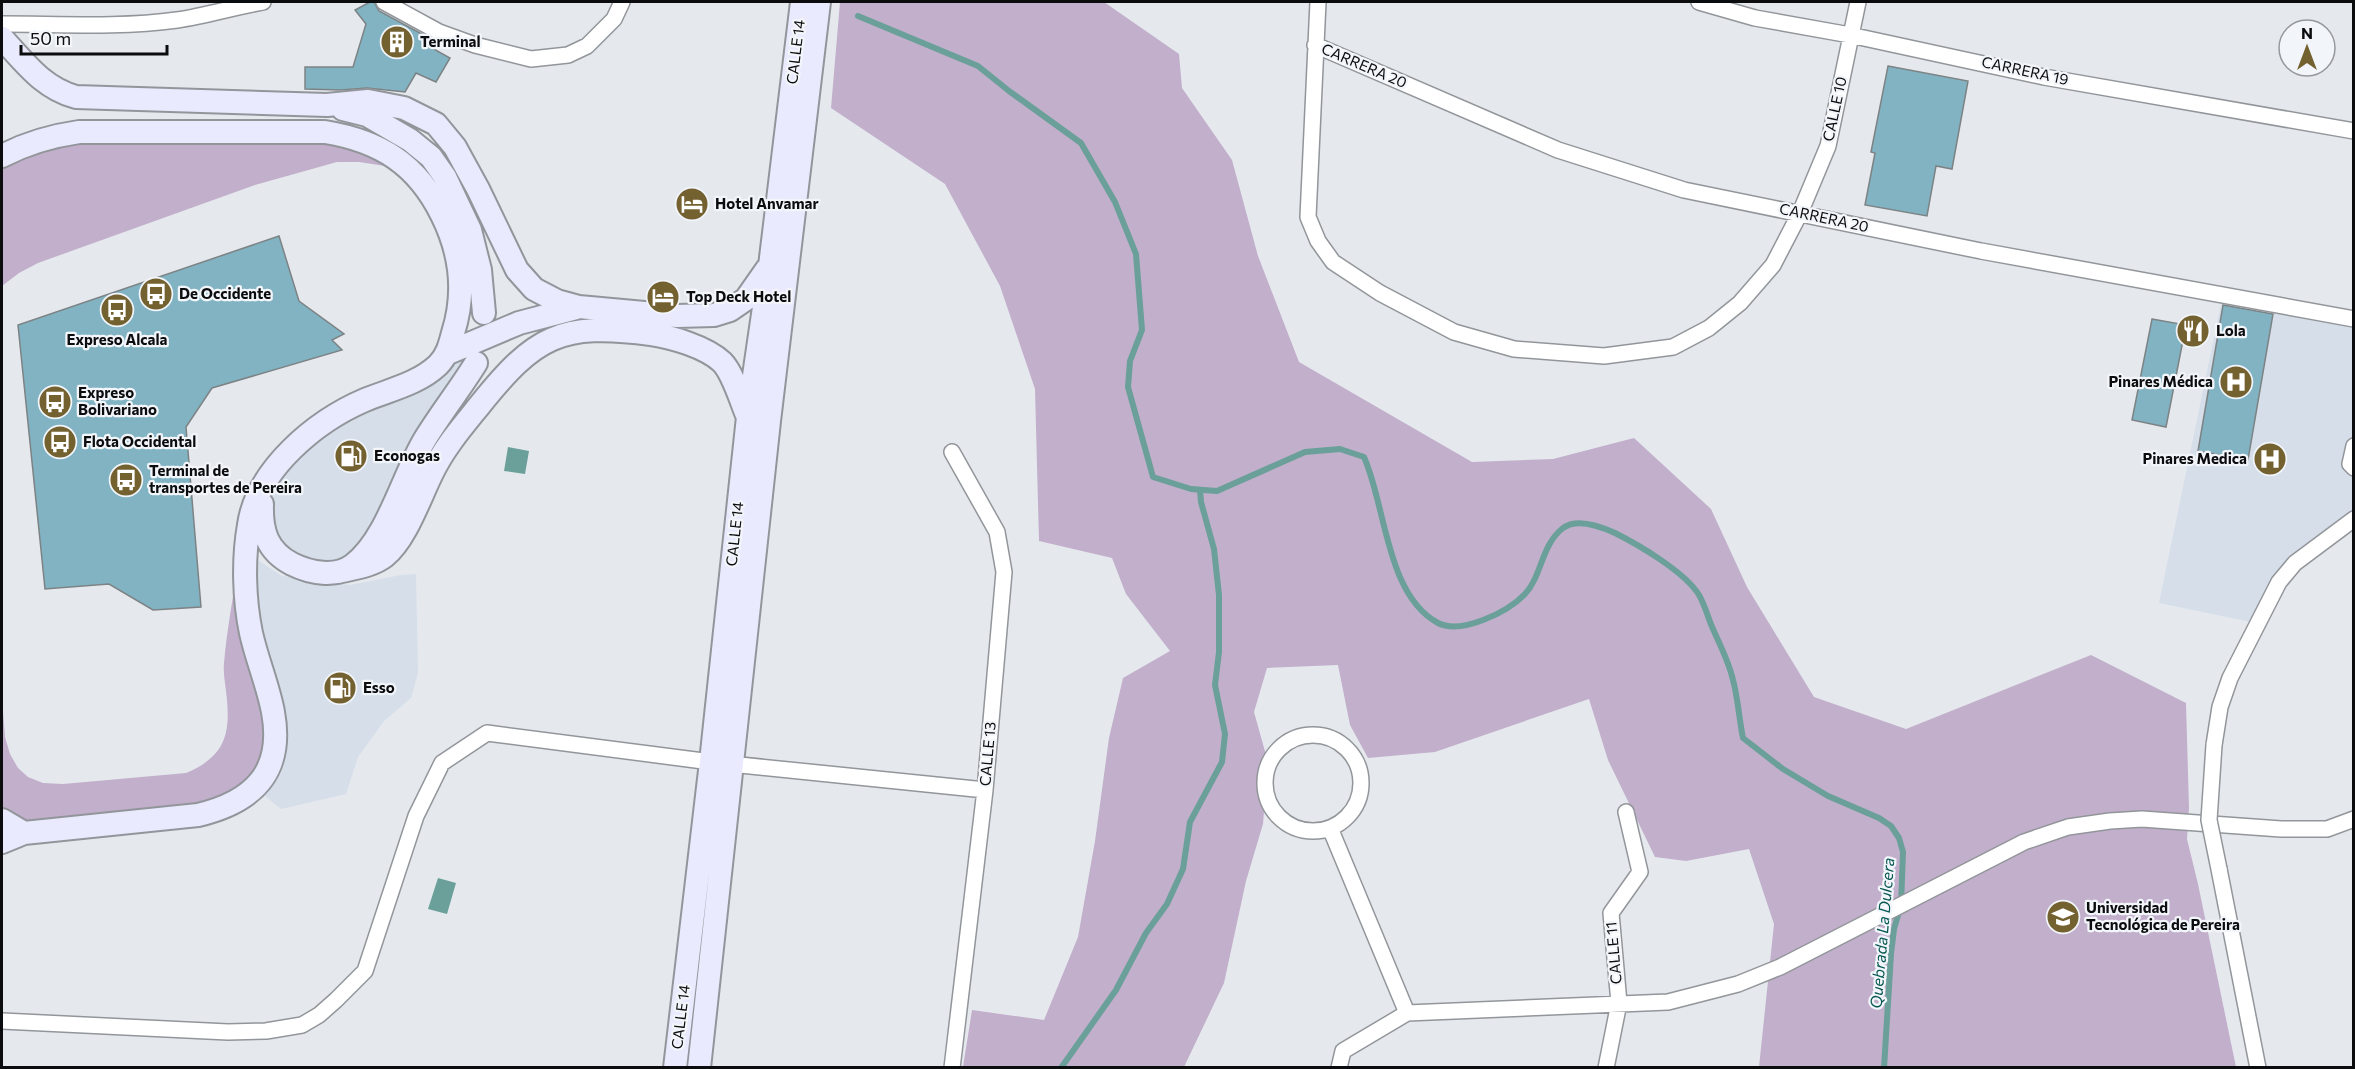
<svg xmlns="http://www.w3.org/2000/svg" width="2355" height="1069" viewBox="0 0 2355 1069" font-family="Commissioner,sans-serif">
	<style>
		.built { fill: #d5dee9 }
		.green { fill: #c2afcb }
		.water { fill: #6aa099 }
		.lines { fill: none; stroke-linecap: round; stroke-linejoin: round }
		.stream { stroke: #6aa099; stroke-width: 6 }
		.building { fill: #81b3c2; stroke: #7d8385; stroke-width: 1.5 }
		.street-casing { stroke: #92969a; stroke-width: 18 }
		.secondary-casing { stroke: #92969a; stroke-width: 26 }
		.street { stroke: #fff; stroke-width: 15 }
		.secondary { stroke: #e9eafe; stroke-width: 22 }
		.street-bridge-casing { stroke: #92969a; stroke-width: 18; stroke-linecap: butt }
		.street-bridge { stroke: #fff; stroke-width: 15 }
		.labels { text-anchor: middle; stroke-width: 4.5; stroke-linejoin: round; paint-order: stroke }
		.poi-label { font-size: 15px; font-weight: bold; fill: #0b0c0d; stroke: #f2f6fb; text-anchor: start }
		.street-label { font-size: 15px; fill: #0b0c0d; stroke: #f2f6fb }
		.water-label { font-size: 16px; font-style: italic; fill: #085851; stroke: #f2f6fb }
	</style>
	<rect width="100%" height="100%" fill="#e5e9ee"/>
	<path class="built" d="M2223 294 2353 319V519L2295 563 2256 623 2159 603Z
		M459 347 476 363 379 532 323 573 263 532 274 470 293 448Z
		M247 553 282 576 350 585 401 575 416 574 418 673 411 698 384 721 358 757 346 794 281 809 255 788Z"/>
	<path class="green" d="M840 2H1104L1179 54 1182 88 1232 160 1258 256 1299 362 1472 462 1553 459 1634 438 1711 509 1747 587 1814 697 1906 729 2091 655 2186 703 2189 808 2187 839 2198 884 2236 1067H1759L1774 924 1749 849 1686 861 1655 857 1608 760 1589 699 1435 752 1368 758 1350 725 1338 665 1267 668 1254 712 1268 762 1263 824 1246 881 1224 983 1184 1067H963L972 1010 1044 1020 1078 937 1095 841 1109 738 1123 678 1170 651 1126 594 1112 558 1039 541 1035 389 1000 286 945 184 831 108Z
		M325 132 398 168 359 162H337L255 185 38 263 19 273 2 286V156L26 143Z
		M239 558 275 731 244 798 24 833 2 820V698L5 737 10 754 18 768 28 777 43 783 63 784 186 773C227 756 231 732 226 691 225 682 223 672 224 663 227 628 234 593 239 558Z"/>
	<path class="water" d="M508 447 529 451 525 474 504 471Z
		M438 878 456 883 447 914 428 909Z"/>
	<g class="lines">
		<path class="stream" d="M858 16 978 66 1009 91 1081 143 1115 202 1136 254 1142 330 1130 361 1128 387 1153 477 1191 489 1217 491 1305 452 1340 449 1364 457C1386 506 1386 595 1438 623 1461 635 1508 612 1525 594 1542 576 1541 545 1563 528 1578 517 1602 527 1615 533 1639 545 1685 572 1699 595 1705 605 1708 618 1713 629 1720 645 1729 662 1733 680 1738 698 1739 719 1743 738L1783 769 1828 796 1879 818 1891 826 1899 838 1903 852 1901 905 1894 929 1891 954 1884 1068
			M1061 1068 1116 990 1146 933 1167 904 1183 869 1190 822 1222 762 1225 734 1215 685 1219 652V595L1214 549 1201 502 1200 490"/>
	</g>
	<path class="building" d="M370 2H374L379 11 433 40 430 47 450 58 436 82 416 73 405 92 367 88 341 90 305 89V67H353L366 24 355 10Z
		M1888 66 1968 81 1952 169 1936 166 1927 216 1865 205 1875 153 1871 152Z
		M279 236 299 301 344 334 332 340 342 350 212 388 186 427 201 607 153 610 109 584 45 589 18 325Z
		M2223 305 2273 314 2248 460 2198 451Z
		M2152 319 2186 325 2166 427 2132 420Z"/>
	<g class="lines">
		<defs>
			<path id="street" d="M384 2 439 32 475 45 531 59 568 55 587 46 614 19 622 2
				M1318 2 1308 217 1318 241 1333 262 1380 293 1454 332 1514 349 1604 356 1673 347 1709 328 1740 303 1773 265 1800 213 1828 146 1858 2
				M1699 2 1755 18 1850 35 2044 77 2354 131
				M2 24C60 24 119 28 177 20 206 16 234 7 263 2
				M1315 45 1558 150 1684 190 1981 251 2354 319
				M2354 446 2350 464 2354 468
				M952 452 997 532 1004 572 985 790 952 1068
				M1265 783a48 48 0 1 1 96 0a48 48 0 1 1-96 0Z
				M2214 745 2220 707 2230 678 2279 582 2295 563 2354 519
				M1330 828 1407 1013
				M2219 869 2258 1068
				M2 1021 228 1032 266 1031 302 1025 319 1015 336 1000 365 971 416 816 442 763 487 733 711 762 985 790
				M1339 1068 1343 1051 1407 1013 1668 1002 1738 984 1780 967 2024 842 2068 827 2110 821 2142 819 2281 829H2327L2354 819
				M1606 1068 1619 1003 1611 913 1640 872 1626 812"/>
			<path id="secondary" d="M2 38C25 63 43 88 76 97L327 105 368 101 404 108 436 124 455 147 478 189 517 270 534 289 557 301 579 307 677 316 714 315 730 310 746 299 767 269
				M343 109 367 115 410 140 431 157 445 177 470 230 480 270 484 313
				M2 156C27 143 51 136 79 132H325C380 141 417 164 442 215 461 253 466 292 453 333 450 345 447 356 438 365 418 384 389 390 365 400 316 421 257 469 249 525 243 559 244 599 251 633 257 660 268 685 273 712 284 772 253 802 198 815L24 833 2 842
				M448 353 519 323 576 308
				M262 504C261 531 267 551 292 564 310 573 336 578 353 565 387 540 403 475 425 439 441 413 460 389 476 363
				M338 572C354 568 372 566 385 556 406 539 420 497 432 473 444 448 462 427 479 406 535 336 560 322 651 334 672 337 706 347 722 362 733 373 741 401 747 415
				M2 820 24 833
				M675 1068 711 762 748 417 770 266 802 2
				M699 1068 769 421 819 2"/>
		</defs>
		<use href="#street" class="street-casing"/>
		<use href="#secondary" class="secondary-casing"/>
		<use href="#street" class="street"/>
		<use href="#secondary" class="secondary"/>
		<defs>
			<path id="street-bridge" d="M2214 745 2209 820 2219 869"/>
		</defs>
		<use href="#street-bridge" class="street-bridge-casing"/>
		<use href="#street-bridge" class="street-bridge"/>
	</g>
	<defs>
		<symbol id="building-disc" viewBox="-11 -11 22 22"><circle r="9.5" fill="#746130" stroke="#f2f6fb"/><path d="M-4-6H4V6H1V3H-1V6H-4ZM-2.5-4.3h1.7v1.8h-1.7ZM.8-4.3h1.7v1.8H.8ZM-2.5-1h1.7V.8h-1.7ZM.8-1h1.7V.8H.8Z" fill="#fff"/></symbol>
		<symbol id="hotel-disc" viewBox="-11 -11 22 22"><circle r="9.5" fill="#746130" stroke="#f2f6fb"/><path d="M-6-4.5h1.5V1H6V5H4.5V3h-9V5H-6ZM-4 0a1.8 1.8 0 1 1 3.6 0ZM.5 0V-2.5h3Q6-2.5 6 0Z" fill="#fff"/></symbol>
		<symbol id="bus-disc" viewBox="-11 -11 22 22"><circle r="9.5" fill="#746130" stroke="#f2f6fb"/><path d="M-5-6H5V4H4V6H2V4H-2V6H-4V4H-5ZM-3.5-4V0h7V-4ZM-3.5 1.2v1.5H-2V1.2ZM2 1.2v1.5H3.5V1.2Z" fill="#fff"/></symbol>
		<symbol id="restaurant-disc" viewBox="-11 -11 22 22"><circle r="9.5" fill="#746130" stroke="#f2f6fb"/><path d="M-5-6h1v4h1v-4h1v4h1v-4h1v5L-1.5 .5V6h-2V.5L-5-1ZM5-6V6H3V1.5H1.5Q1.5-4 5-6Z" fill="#fff"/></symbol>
		<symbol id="hospital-disc" viewBox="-11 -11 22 22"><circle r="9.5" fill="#746130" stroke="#f2f6fb"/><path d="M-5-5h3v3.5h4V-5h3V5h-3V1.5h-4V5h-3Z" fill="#fff"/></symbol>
		<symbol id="fuel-disc" viewBox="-11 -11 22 22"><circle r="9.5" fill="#746130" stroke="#f2f6fb"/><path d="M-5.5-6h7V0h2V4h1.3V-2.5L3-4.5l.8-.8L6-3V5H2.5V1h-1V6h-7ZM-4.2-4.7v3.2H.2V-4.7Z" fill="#fff"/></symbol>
		<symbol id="university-disc" viewBox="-11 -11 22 22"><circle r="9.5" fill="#746130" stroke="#f2f6fb"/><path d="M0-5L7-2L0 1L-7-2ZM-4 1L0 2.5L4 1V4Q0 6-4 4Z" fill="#fff"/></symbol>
	</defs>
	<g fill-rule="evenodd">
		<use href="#building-disc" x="378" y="23" width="38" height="38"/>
		<use href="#hotel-disc" x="673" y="185" width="38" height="38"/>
		<use href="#bus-disc" x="137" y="275" width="38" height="38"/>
		<use href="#hotel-disc" x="644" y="278" width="38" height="38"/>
		<use href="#bus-disc" x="98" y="291" width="38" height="38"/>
		<use href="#restaurant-disc" x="2174" y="312" width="38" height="38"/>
		<use href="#hospital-disc" x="2217" y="363" width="38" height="38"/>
		<use href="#bus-disc" x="36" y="383" width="38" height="38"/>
		<use href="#bus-disc" x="41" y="423" width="38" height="38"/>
		<use href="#fuel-disc" x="332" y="437" width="38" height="38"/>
		<use href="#hospital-disc" x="2251" y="440" width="38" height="38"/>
		<use href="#bus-disc" x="107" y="461" width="38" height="38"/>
		<use href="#fuel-disc" x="321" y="669" width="38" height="38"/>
		<use href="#university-disc" x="2044" y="898" width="38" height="38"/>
	</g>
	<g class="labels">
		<g class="poi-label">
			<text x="420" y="47">Terminal</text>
			<text x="715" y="209">Hotel Anvamar</text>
			<text x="179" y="299">De Occidente</text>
			<text x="686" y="302">Top Deck Hotel</text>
			<text x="2216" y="336">Lola</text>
			<text x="117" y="345" text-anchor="middle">Expreso Alcala</text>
			<text x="2213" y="387" text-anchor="end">Pinares Médica</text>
			<text x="78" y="398">Expreso<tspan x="78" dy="17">Bolivariano</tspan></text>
			<text x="83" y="447">Flota Occidental</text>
			<text x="374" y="461">Econogas</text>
			<text x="2247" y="464" text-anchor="end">Pinares Medica</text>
			<text x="149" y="476">Terminal de<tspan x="149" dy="17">transportes de Pereira</tspan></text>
			<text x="363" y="693">Esso</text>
			<text x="2086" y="913">Universidad<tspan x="2086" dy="17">Tecnológica de Pereira</tspan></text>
		</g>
		<g class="street-label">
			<text transform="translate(796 52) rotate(-83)" y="5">CALLE 14</text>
			<text transform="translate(1364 66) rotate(23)" y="5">CARRERA 20</text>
			<text transform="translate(2025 71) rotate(12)" y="5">CARRERA 19</text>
			<text transform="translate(1835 109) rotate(-78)" y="5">CALLE 10</text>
			<text transform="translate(1824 218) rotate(12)" y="5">CARRERA 20</text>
			<text transform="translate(735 534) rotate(-84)" y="5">CALLE 14</text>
			<text transform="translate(988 754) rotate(-85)" y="5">CALLE 13</text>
			<text transform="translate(1614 953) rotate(-95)" y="5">CALLE 11</text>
			<text transform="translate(681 1017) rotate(-83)" y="5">CALLE 14</text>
		</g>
		<g class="water-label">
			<text transform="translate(1882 933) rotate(-85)" y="6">Quebrada La Dulcera</text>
		</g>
	</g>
	<rect width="2355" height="1069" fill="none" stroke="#0b0c0d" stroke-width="6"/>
	<g transform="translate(2307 48)"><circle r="28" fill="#f2f6fb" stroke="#96989c" stroke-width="1.5"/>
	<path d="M0-4.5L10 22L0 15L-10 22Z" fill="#746130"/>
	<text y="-9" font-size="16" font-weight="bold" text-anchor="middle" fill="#0b0c0d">N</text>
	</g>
	<path d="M21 45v9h146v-9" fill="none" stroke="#0b0c0d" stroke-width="3"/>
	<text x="30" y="45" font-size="18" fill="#0b0c0d" stroke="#f2f6fb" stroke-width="4.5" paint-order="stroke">50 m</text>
</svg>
